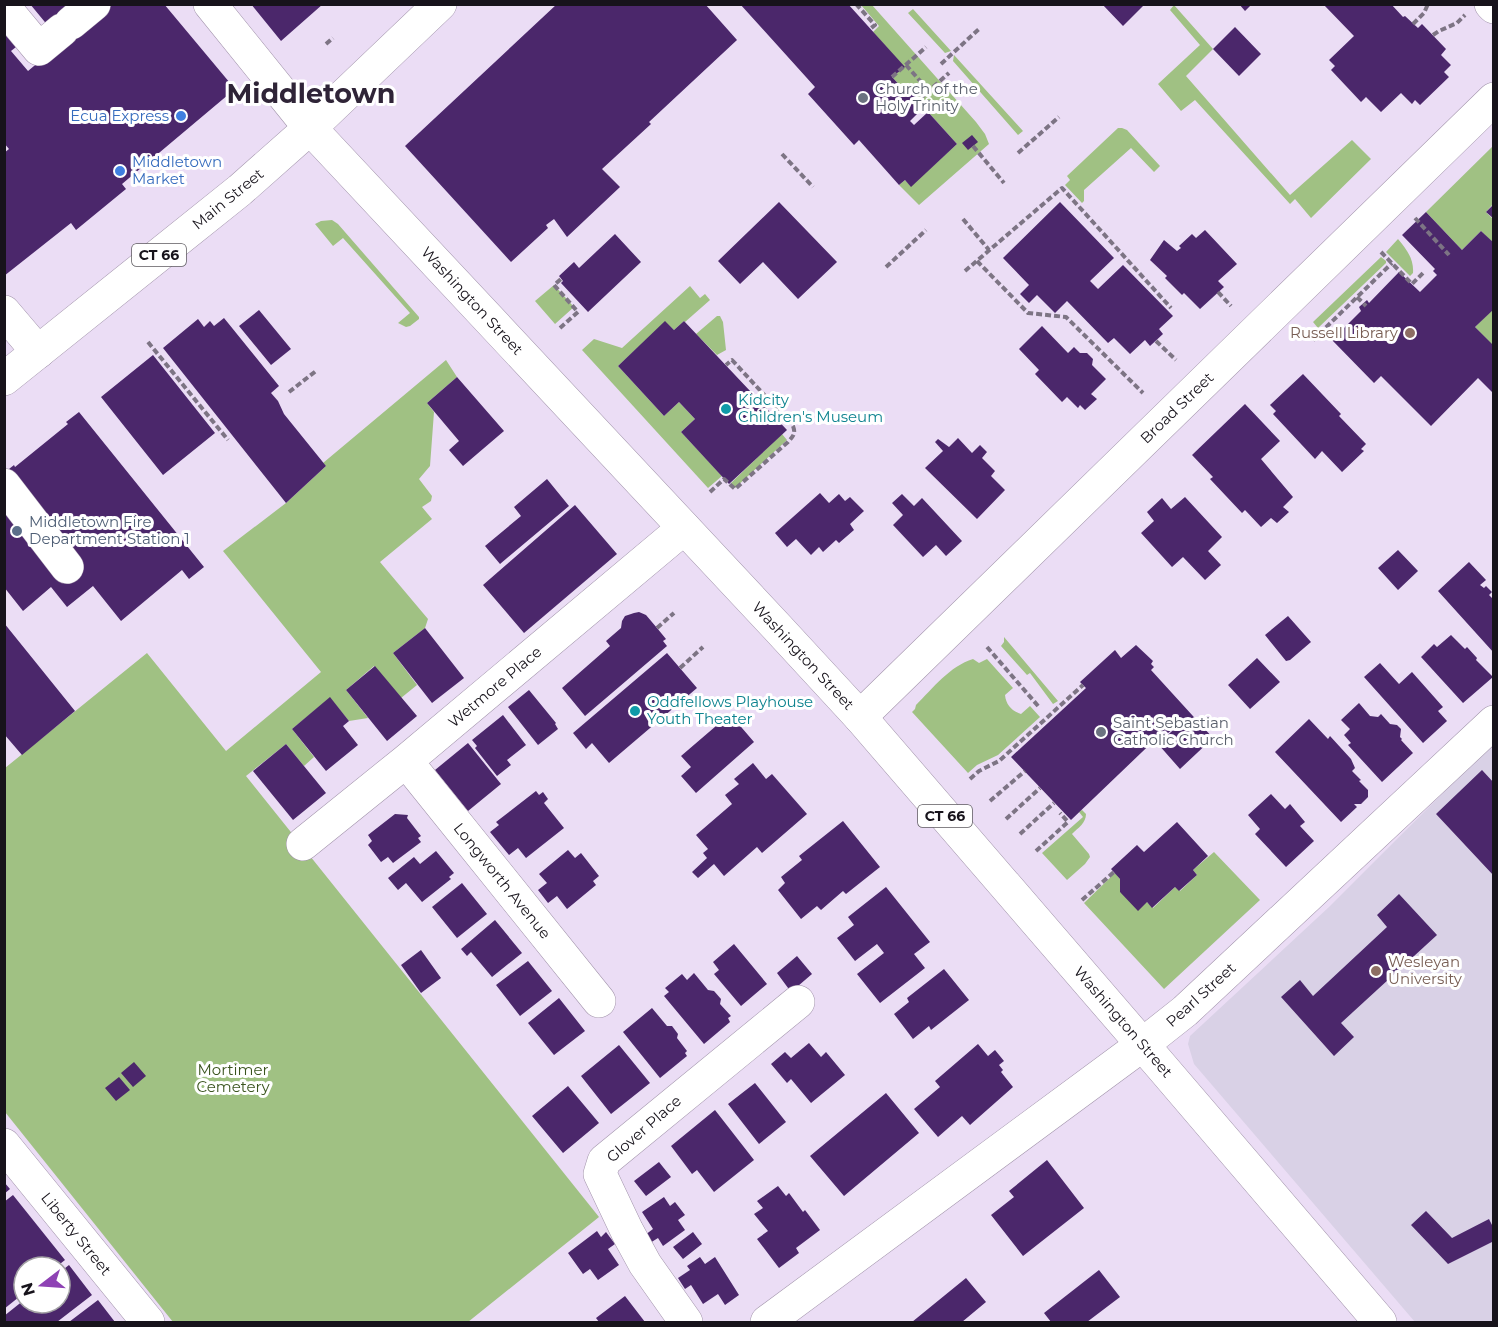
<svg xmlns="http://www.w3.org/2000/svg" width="1498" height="1327" viewBox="0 0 1498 1327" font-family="Montserrat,sans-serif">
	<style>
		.education { fill: #d9d1e6 }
		.green { fill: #a0c183 }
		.building { fill: #4b276b }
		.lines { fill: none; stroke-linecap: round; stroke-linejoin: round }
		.minor-casing { stroke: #a294ab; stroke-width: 34 }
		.major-casing { stroke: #a294ab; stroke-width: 34 }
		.highway-casing { stroke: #a294ab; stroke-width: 34 }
		.path { stroke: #7d7484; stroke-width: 4; stroke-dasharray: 6 3; stroke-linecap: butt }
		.minor { stroke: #fff; stroke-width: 33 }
		.major { stroke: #fff; stroke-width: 33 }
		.highway { stroke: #fff; stroke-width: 33 }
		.worship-dot { fill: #6b7280; stroke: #fff; stroke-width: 2 }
		.shop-dot { fill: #3f7fe0; stroke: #fff; stroke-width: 2 }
		.education-dot { fill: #8d6e63; stroke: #fff; stroke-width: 2 }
		.culture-dot { fill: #0f9aa8; stroke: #fff; stroke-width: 2 }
		.service-dot { fill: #5c6f8a; stroke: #fff; stroke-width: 2 }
		.labels { text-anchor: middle; stroke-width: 6; stroke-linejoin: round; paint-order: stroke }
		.shield { fill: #fff; stroke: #5d5a5f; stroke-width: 1.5 }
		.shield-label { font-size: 14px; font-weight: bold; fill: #17131b }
		.worship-label { font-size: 15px; fill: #5b616d; stroke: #fff; text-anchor: start }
		.shop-label { font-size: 15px; fill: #366cbe; stroke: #fff; text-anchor: end }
		.street-label { font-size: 15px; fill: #17131b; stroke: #fff }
		.education-label { font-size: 15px; fill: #785e54; stroke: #fff; text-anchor: end }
		.culture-label { font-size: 15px; fill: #0d838f; stroke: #fff; text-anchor: start }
		.service-label { font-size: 15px; fill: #4e5e75; stroke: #fff; text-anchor: start }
		.park-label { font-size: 15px; fill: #3a541e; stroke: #fff }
		.town-label { font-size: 27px; font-weight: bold; fill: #2f2437; stroke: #fff }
	</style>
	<rect width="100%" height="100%" fill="#ebddf5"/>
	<path class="education" d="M1493 743V1322H1415L1194 1064 1188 1044 1190 1036 1329 907Z"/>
	<path class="green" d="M861 5H872L976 122 985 134 989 144 919 205 899 185 905 180 911 186 957 144 928 112 910 88 905 91 892 77 904 67 873 32 879 26Z
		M1174 5 1213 49 1186 76 1290 195 1352 140 1371 159 1311 218 1295 199 1290 204 1195 100 1181 111 1158 84 1200 45 1170 10Z
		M913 9 951 51 945 53 908 13Z
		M954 55 1023 131 1018 135 953 61Z
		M1118 128H1122L1127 130 1160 166 1154 172 1131 148 1084 190V201L1082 203 1065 185 1070 180 1067 176Z
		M1493 146V204L1486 212 1493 219V243L1481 231 1462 250 1426 212Z
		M332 220 338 224 419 317V319L410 326 406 327 398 323 410 313 343 238 333 246 315 224 321 221Z
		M1398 239C1407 250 1414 259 1413 273L1410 276 1386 252Z
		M1381 257 1386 261V263L1318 328 1313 322Z
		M554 285 574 307 555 324 535 301Z
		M690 286 700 298 705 294 710 300 685 322 684 321 674 330 665 322 618 366 664 416 679 402 695 419 681 432 722 476 708 488 582 350 594 339 622 348Z
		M1493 309V346L1475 327Z
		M717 316H720L723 322 726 350 717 355 696 334Z
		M446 360 457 377 427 403 434 412 430 466 419 479 432 496 431 501 422 507 432 519 380 562 428 619 425 628 393 653 417 685 401 698 374 666 346 690 368 718 349 721 330 698 292 729 314 757 304 766 286 744 246 776 599 1217 468 1322H173L5 1112V768L147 653 226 751 321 672 223 551 286 503 326 466 323 463Z
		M782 434 787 440 735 488 731 483Z
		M1004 637 1058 701 1053 704 1030 673 1027 675 1001 646 1004 642Z
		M973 659 979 663 987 659 1013 688 1005 695C1006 705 1012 711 1021 714L1030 706 1040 717 998 755 977 765 968 773 912 712 915 709 916 705C933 688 950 666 973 659Z
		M1082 810 1086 814C1086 823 1078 828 1072 834L1089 854 1090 857 1085 864 1067 880 1042 853 1083 817 1079 812Z
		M1214 852 1260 900 1164 989 1084 903 1115 873 1120 879V892L1147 902 1153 908 1175 887 1180 891 1197 875 1193 870Z"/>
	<path class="building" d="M30 4H164L235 89 122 184 126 189 76 230 71 223 4 276V153L9 149 4 143V33L16 47 11 51 28 71 64 41 49 27Z
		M251 4H323L281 41Z
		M557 4H705L737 40 649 122 651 124 602 169 620 187 567 237 554 219 546 225 548 228 511 262 405 146Z
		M740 4H848L905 67 892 77 905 91 909 87 917 95 912 100 917 114 910 121 914 125 928 112 957 144 911 187 905 180 899 185 859 140 854 145 808 94 815 87Z
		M1102 4H1145L1123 26Z
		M1239 4H1252L1245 11Z
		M1323 4H1391L1403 17 1405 16 1418 28 1422 24 1446 49 1441 55 1451 65 1444 72 1449 77 1420 105 1415 100 1412 104 1401 93 1381 112 1366 97 1361 102 1331 70 1335 66 1329 60 1354 36Z
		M1235 27 1261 54 1239 76 1213 49Z
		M972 135 978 142 968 150 962 143Z
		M779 202 837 262 798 299 763 262 740 284 718 261Z
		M1060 202 1114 258 1090 281 1098 289 1123 265 1173 316 1159 329 1163 334 1150 346 1145 340 1130 354 1114 338 1108 343 1067 301 1055 313 1037 295 1029 303 1020 294 1029 285 1003 258Z
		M1494 204V219L1486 212Z
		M1426 212 1462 250 1481 231 1494 243V309L1475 327 1494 346V394L1478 378 1431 426 1381 376 1374 383 1332 340 1361 311 1359 307 1367 300 1369 303 1399 272 1420 292 1437 275 1433 271 1435 269 1402 235Z
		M1205 230 1237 264 1218 281 1224 287 1200 309 1184 293 1182 295 1165 278 1167 276 1150 260 1164 240 1177 251 1181 248 1179 246 1192 234 1196 238Z
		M615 234 641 262 588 312 561 283 563 281 559 276 574 262 579 268Z
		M259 310 291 349 271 365 239 326Z
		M224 318 279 386 271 393 278 401 284 414 326 466 286 503 163 348 198 319 204 327 210 321 214 326Z
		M665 321 674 330 684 321 787 430 729 484 681 432 695 419 679 402 664 416 618 366Z
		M1042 326 1068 353 1074 347 1080 353H1087L1093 359 1092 365 1106 379 1091 394 1097 399 1085 410 1080 405 1078 408 1067 397 1062 402 1035 374 1039 370 1019 349Z
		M153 355 215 433 163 475 101 397Z
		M1303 374 1341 414 1339 416 1366 444 1361 449 1364 451 1342 472 1322 451 1315 459 1273 414 1276 411 1270 405Z
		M457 377 504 431 463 466 449 450 459 441 427 403Z
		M1245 404 1280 441 1261 459 1293 497 1283 507 1289 512 1277 523 1271 518 1261 527 1245 510 1242 513 1210 479 1213 477 1192 455Z
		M79 412 204 567 189 579 182 570 121 621 93 586 67 607 51 587 23 611 4 587V473L14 465 15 467 68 424 66 422Z
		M958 438 972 453 980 445 987 452 982 458 995 471 991 476 1005 490 977 519 925 468 943 451 935 442 938 439 949 447Z
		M547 479 569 506 500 564 485 546 521 516 514 507Z
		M820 493 829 503 839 494 845 501 850 497 864 511 850 524 854 530 839 543 836 540 823 552 819 547 811 555 796 539 787 547 775 533Z
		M902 494 914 506 922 498 962 541 946 556 936 545 923 557 893 525 903 515 892 503Z
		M1185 497 1222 537 1208 551 1221 565 1205 580 1183 557 1172 567 1141 533 1154 521 1147 512 1162 498 1171 509Z
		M575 505 617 554 524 633 483 585Z
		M1398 550 1418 571 1398 590 1378 568Z
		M1469 562 1486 580 1480 585 1484 588 1486 586 1492 592 1489 595 1494 600V653L1438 591Z
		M639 612 646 615 657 628 666 639 663 641 667 646 585 716 562 688 610 646 606 641 621 628 622 621 625 616 634 613Z
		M1288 616 1311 642 1290 660 1286 661 1265 635Z
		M4 623 75 711 22 755 4 734Z
		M425 628 464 678 432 703 393 653Z
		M1451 635 1465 649 1467 647 1477 658 1476 660 1493 677 1463 703 1421 657 1434 644 1437 647Z
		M1136 645 1153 661 1151 664 1154 667 1151 670 1213 738 1180 769 1158 744 1183 721 1168 733 1165 730 1071 820 1011 757 1086 688 1080 682 1115 650 1121 658Z
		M667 653 697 688 609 763 592 743 586 749 573 733Z
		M1257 658 1280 682 1250 709 1228 685Z
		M1380 663 1399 684 1412 672 1443 707 1438 711 1447 721 1423 743 1364 677Z
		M375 666 417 716 387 741 346 690Z
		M529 690 556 723 555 724 558 729 538 745 508 707Z
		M330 697 349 721 343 726 358 745 326 771 292 729Z
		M1359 703 1370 716 1378 717 1381 714 1390 724 1397 725 1401 729 1400 737 1402 739 1401 740 1413 753 1382 782 1348 745 1351 743 1344 735 1350 729 1341 720Z
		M730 714 754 742 696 793 681 776 691 767 681 756Z
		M503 715 526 745 507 760 511 765 497 776 475 748 477 746 472 740Z
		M1309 719 1328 739 1330 736 1351 759 1355 768 1352 771 1361 780 1359 781 1368 790V797L1361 804H1354L1357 807 1341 822 1275 752Z
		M468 743 501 784 468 811 435 770Z
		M286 744 326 793 293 820 253 771Z
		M753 763 766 779 772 774 807 814 762 853 757 847 724 876 714 864 698 878 692 872 707 858 703 853 708 849 696 835 732 804 725 795 739 784 734 779Z
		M1482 770 1494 783V876L1436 814Z
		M536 791 539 795 543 792 548 799 544 803 564 828 526 858 518 848 509 855 490 832 499 825 496 822Z
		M1271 794 1285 809 1290 804 1305 822 1300 826 1314 841 1286 867 1255 834 1260 829 1248 815Z
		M395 814 408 815 407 818 421 836 418 838 421 842 393 863 388 857 381 862 368 845 372 841 368 835Z
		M843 821 880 867 846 894 843 891 821 910 817 906 801 919 778 890 785 883 781 877 802 860 799 856Z
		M1177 822 1208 856 1193 870 1197 875 1179 891 1175 887 1152 908 1147 902 1138 911 1120 892V879L1111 869 1137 845 1144 852Z
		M568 850 575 858 581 853 599 876 593 881 596 885 567 909 557 896 548 903 538 890 547 883 539 874Z
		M436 851 454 873 449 877 451 879 422 902 406 883 398 890 388 878 414 857 420 864Z
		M462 883 487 914 457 938 432 907Z
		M886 887 930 942 914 954 925 968 880 1003 857 974 884 953 877 944 855 961 837 938 854 925 848 917Z
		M1399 894 1437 935 1341 1023 1354 1037 1334 1056 1281 997 1300 980 1313 996 1387 927 1377 915Z
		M495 920 522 953 492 977 471 952 467 956 461 949Z
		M734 944 767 984 741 1006 714 974 719 970 713 962Z
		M421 950 441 978 421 993 401 965Z
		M797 956 812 974 791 992 777 973Z
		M528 961 552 991 520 1016 496 985Z
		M944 969 969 1000 931 1030 929 1026 913 1039 894 1014 909 1002 907 998Z
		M694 973 708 990 714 991 721 999 720 1004 731 1016 728 1018 730 1022 704 1044 664 996 669 992 665 988 682 974 687 980Z
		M559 998 585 1031 554 1055 528 1023Z
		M652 1008 667 1026H672L678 1034 677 1038 687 1051 685 1053 687 1056 660 1078 623 1032Z
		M809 1043 821 1057 826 1052 845 1075 811 1103 791 1079 787 1083 771 1064 785 1052 791 1058Z
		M978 1044 988 1056 995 1050 1004 1061 999 1065 1003 1070 1001 1072 1013 1087 970 1125 962 1116 938 1137 914 1109 940 1087 935 1081Z
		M619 1045 650 1083 611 1114 581 1076Z
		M134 1062 146 1076 133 1087 121 1073Z
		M119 1077 130 1090 116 1101 105 1088Z
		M755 1083 786 1122 759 1144 728 1104Z
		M568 1086 599 1123 563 1153 532 1116Z
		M886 1093 919 1133 844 1196 810 1156Z
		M715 1110 754 1160 714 1192 697 1170 692 1174 671 1146Z
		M1047 1160 1084 1208 1023 1256 991 1215 1014 1197 1009 1191Z
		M659 1162 671 1177 646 1196 634 1181Z
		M4 1182 10 1189 4 1194Z
		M778 1186 786 1196 789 1193 803 1212 805 1210 820 1230 796 1248 799 1253 779 1268 757 1239 768 1231 754 1214 763 1208 757 1201Z
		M13 1195 65 1260 56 1267H24V1293L4 1309V1202Z
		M664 1197 670 1206 675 1202 685 1215 678 1220 685 1230 663 1246 658 1238 650 1243 645 1235 653 1229 642 1212Z
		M1426 1211 1452 1238 1489 1219 1494 1229V1241L1448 1264 1411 1225Z
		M597 1231 601 1237 606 1232 615 1244 608 1249 619 1265 598 1280 590 1269 583 1274 568 1253Z
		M693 1232 702 1244 683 1259 673 1247Z
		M700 1257 705 1264 715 1257 739 1295 725 1305 718 1294 703 1304 691 1285 685 1289 678 1278 690 1270 687 1266Z
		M69 1265 92 1295 57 1322H4V1316L24 1300V1303H60V1272Z
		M1099 1270 1120 1297 1087 1322H1051L1044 1313Z
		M966 1278 986 1302 962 1322H912Z
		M625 1296 645 1322H599L596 1318Z
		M98 1300 115 1322H69Z"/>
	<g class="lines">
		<defs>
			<path id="minor" d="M1491 4 1494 7
				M4 7 39 49 62 30
				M71 23 94 4
				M4 312 38 352
				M4 485 67 567
				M860 717 1494 99
				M406 761 599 1001
				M303 844 406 761 684 528
				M4 1145 148 1322
				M686 1322 645 1264 627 1231 600 1174 604 1161 798 1002
				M767 1322 1142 1045 1185 1011 1494 722"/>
			<path id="major" d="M210 4 310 128 440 4"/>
			<path id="highway" d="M4 379 240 190 310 128 776 626 860 717 1161 1066 1380 1322"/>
		</defs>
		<use href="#minor" class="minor-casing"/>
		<use href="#major" class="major-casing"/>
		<use href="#highway" class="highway-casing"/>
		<path class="path" d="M856 4 875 25 870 29
			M1413 24 1424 13 1428 4
			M1433 35 1439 31 1457 23 1465 15
			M326 44 333 38
			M941 64 980 28
			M906 65 929 91
			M892 77 926 47
			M913 105 949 73
			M973 146 1004 183
			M1018 153 1059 117
			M782 154 813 187
			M1415 218 1449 255
			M963 219 989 250
			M1381 252 1412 284 1424 272
			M977 261 1028 313 1066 317 1143 393
			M886 267 926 230
			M965 271 1062 188 1171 308
			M1218 292 1231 306
			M1357 297 1366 306
			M560 328 578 312 554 285 561 279
			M1313 340 1392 263
			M1156 341 1176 360
			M148 342 228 440
			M289 392 316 371
			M710 492 724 479 735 489 788 442C793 436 796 434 793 426L732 360 726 365
			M657 628 674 613
			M987 647 1039 707
			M680 668 703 647
			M970 779 979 771 999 761 1083 685
			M990 801 1025 771
			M1006 819 1040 788
			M1020 834 1054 803
			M1036 851 1068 822 1060 813
			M1082 900 1114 872"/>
		<use href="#minor" class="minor"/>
		<use href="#major" class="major"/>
		<use href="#highway" class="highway"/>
	</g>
	<g class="worship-dot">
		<circle cx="863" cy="98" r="6"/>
		<circle cx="1101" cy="732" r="6"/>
	</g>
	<g class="shop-dot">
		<circle cx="181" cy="116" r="6"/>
		<circle cx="120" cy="171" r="6"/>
	</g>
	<g class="education-dot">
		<circle cx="1410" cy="333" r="6"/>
		<circle cx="1376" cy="971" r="6"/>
	</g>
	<g class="culture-dot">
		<circle cx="726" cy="409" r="6"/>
		<circle cx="635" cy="711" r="6"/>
	</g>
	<circle class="service-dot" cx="17" cy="531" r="6"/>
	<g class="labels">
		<g class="shield">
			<rect x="132" y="244" width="54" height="22" rx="4.5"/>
			<rect x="918" y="805" width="54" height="22" rx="4.5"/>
		</g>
		<g class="shield-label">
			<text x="159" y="260">CT 66</text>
			<text x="945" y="821">CT 66</text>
		</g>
		<g class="worship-label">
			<text x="875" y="94">Church of the<tspan x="875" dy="17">Holy Trinity</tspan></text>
			<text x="1113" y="728">Saint Sebastian<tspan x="1113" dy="17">Catholic Church</tspan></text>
		</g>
		<g class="shop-label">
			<text x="169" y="121">Ecua Express</text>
			<text x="132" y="167" text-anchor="start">Middletown<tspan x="132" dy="17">Market</tspan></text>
		</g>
		<g class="street-label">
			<text transform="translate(228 199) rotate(-39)" y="5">Main Street</text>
			<text transform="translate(472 301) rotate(47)" y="5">Washington Street</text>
			<text transform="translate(1177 408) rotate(-44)" y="5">Broad Street</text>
			<text transform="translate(803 656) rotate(47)" y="5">Washington Street</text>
			<text transform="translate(495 687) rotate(-40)" y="5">Wetmore Place</text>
			<text transform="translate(502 881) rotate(51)" y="5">Longworth Avenue</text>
			<text transform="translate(1201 995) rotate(-42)" y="5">Pearl Street</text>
			<text transform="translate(1123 1022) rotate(49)" y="5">Washington Street</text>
			<text transform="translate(644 1129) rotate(-41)" y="5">Glover Place</text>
			<text transform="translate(76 1234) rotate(51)" y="5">Liberty Street</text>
		</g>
		<g class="education-label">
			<text x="1398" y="338">Russell Library</text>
			<text x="1388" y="967" text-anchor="start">Wesleyan<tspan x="1388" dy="17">University</tspan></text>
		</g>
		<g class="culture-label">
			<text x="738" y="405">Kidcity<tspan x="738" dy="17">Children's Museum</tspan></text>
			<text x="647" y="707">Oddfellows Playhouse<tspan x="647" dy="17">Youth Theater</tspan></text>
		</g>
		<g class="service-label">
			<text x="29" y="527">Middletown Fire<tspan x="29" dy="17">Department Station 1</tspan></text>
		</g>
		<g class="park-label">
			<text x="233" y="1075">Mortimer<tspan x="233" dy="17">Cemetery</tspan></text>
		</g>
		<g class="town-label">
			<text x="311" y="103">Middletown</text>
		</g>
	</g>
	<rect width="1498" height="1327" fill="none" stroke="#17131b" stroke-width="12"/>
	<g transform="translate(42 1285) rotate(253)"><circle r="28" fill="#ffffff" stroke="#a2a1a4" stroke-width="1.5"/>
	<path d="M0-4.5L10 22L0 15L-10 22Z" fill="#8e42b4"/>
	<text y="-9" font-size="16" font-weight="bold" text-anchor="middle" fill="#17131b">N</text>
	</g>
</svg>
